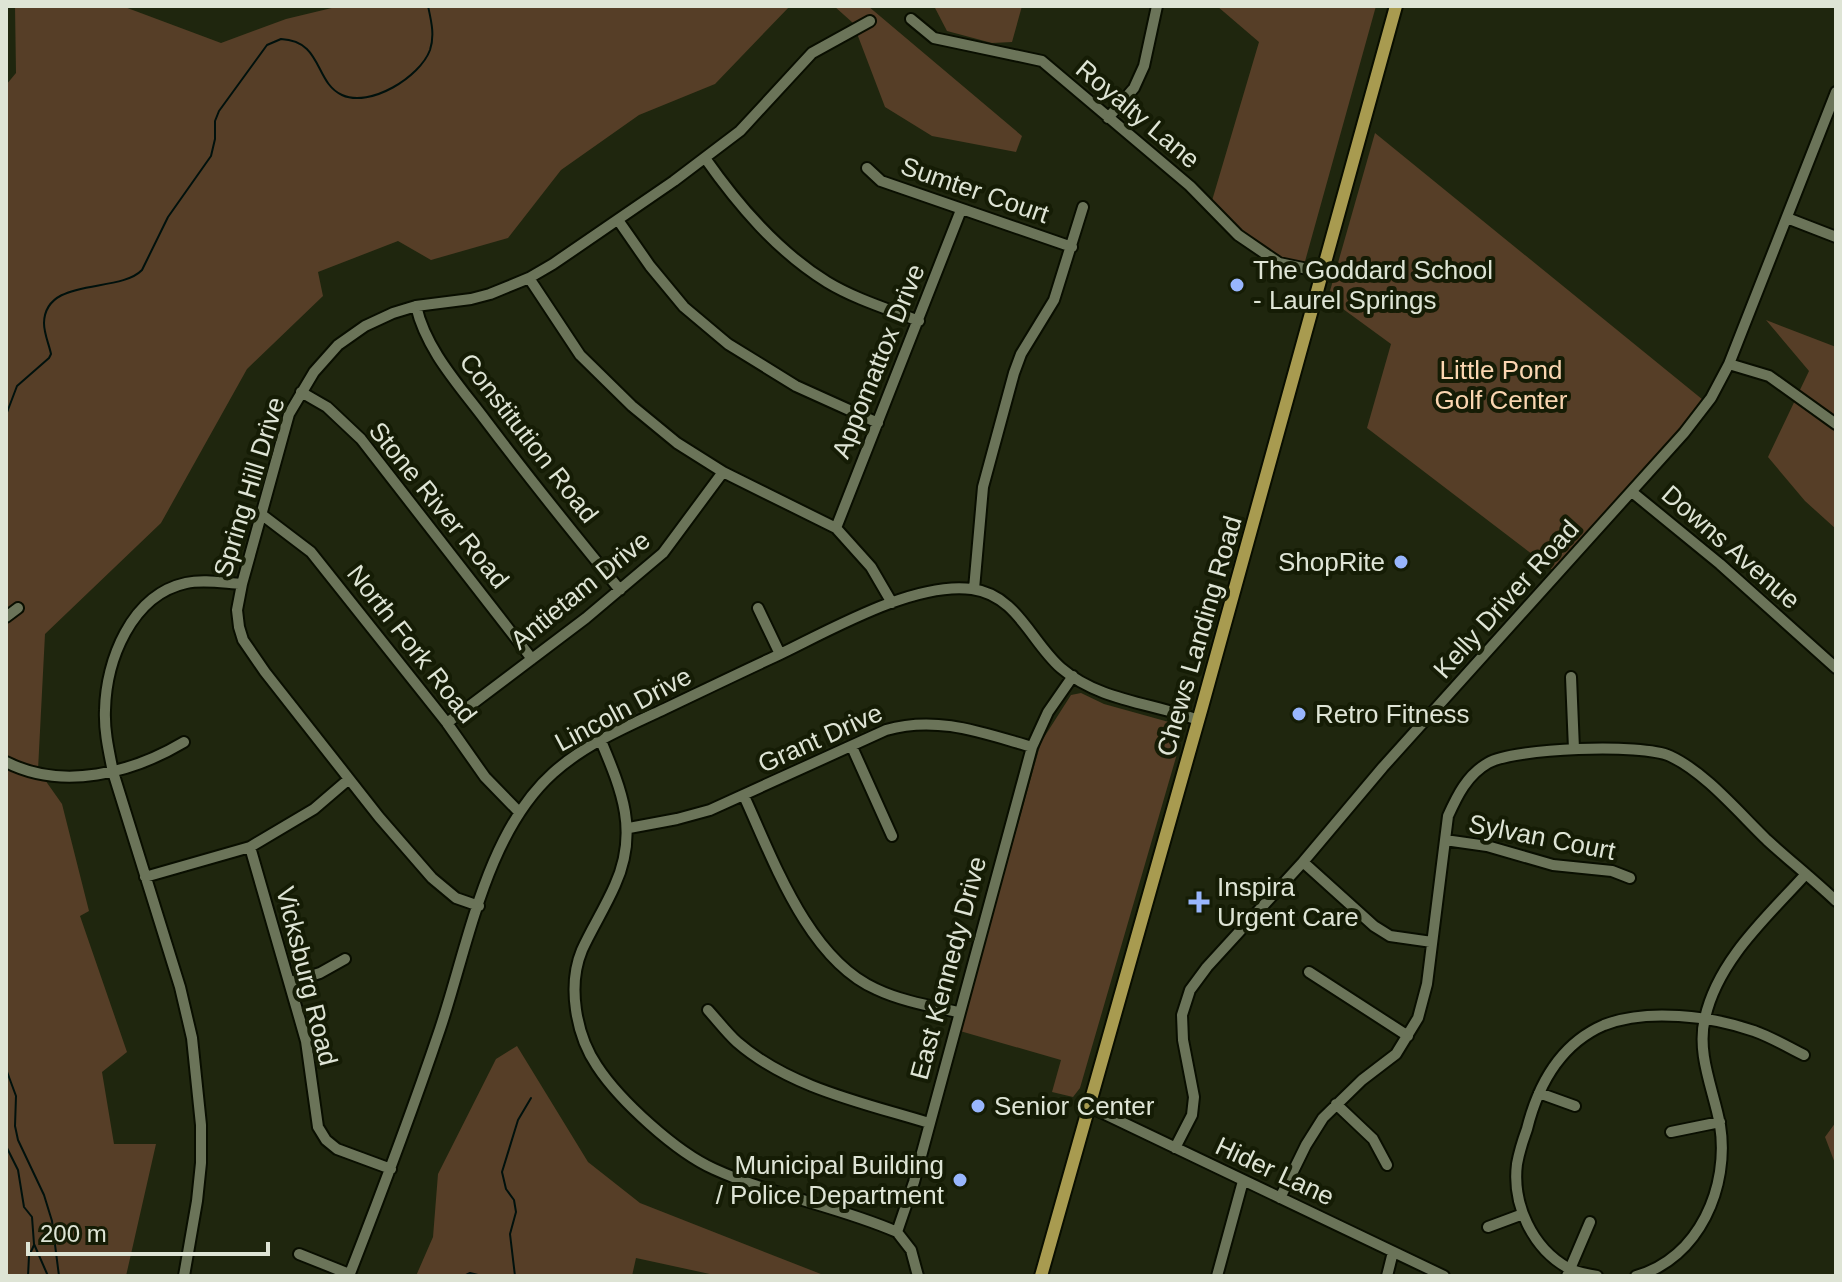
<svg xmlns="http://www.w3.org/2000/svg" width="1842" height="1282" viewBox="0 0 1842 1282" font-family="Arial,sans-serif">
	<style>
		.green { fill: #563e27 }
		.lines { fill: none; stroke-linecap: round; stroke-linejoin: round }
		.stream { stroke: #00110d; stroke-width: 2 }
		.minor-casing { stroke: #090e00; stroke-width: 14 }
		.major-casing { stroke: #090e00; stroke-width: 16 }
		.minor { stroke: #6b7459; stroke-width: 10 }
		.major { stroke: #a89b50; stroke-width: 12 }
		.poi-dot { fill: #98b6fd; stroke: #151c05; stroke-width: 3 }
		.labels { text-anchor: middle; stroke-width: 8; stroke-linejoin: round; paint-order: stroke }
		.street-label { font-size: 26px; fill: #dee4d5; stroke: #151c05 }
		.poi-label { font-size: 26px; fill: #dee4d5; stroke: #151c05; text-anchor: start }
		.park-label { font-size: 26px; fill: #fbd6b1; stroke: #151c05 }
	</style>
	<rect width="100%" height="100%" fill="#1f260e"/>
	<path class="green" d="M15 6H122L221 43 286 19 340 6H790L715 84 639 115 561 170 508 238 431 260 398 241 318 272 323 296 247 369 161 523 45 634 38 770 62 804 89 911 80 916 127 1052 102 1072 114 1144H156L126 1276H6V85L16 73Z
		M834 6H868L1022 136 1016 152 932 136 885 107 853 23Z
		M934 6H1022L1012 42 992 43 947 31Z
		M1217 6H1376L1304 265 1263 254 1211 204 1259 42Z
		M1375 133 1708 404 1558 574 1367 428 1391 344 1328 298Z
		M1766 320 1836 347V529L1805 501 1768 457 1809 371Z
		M1081 693 1104 704 1176 724 1181 740 1080 1088 1073 1097 1052 1092 1061 1060 960 1031 1041 742 1071 695Z
		M517 1046 588 1162 640 1203 826 1276H719L636 1258 632 1276H416L433 1237 438 1174 496 1059Z
		M1836 1122V1166L1825 1137Z"/>
	<g class="lines">
		<path class="stream" d="M6 415 17 386 49 358 51 354C49 344 44 334 44 323 45 276 119 294 142 270L168 217 211 156 215 139V121L219 111 267 45 281 39C323 41 314 82 342 95 370 108 420 77 430 50 435 35 431 20 428 6
			M6 1013V1065
			M6 1069 16 1096 15 1126 18 1140 44 1195 52 1221 59 1276
			M6 1146 18 1170 24 1207 32 1217 34 1244 48 1276
			M28 1276 29 1256 34 1245
			M464 1276 470 1273 482 1276
			M515 1276 510 1234 516 1212 514 1200 506 1189 502 1172 518 1120 531 1098"/>
		<defs>
			<path id="minor" d="M911 19 934 38 1042 61 1190 186 1238 235 1279 263 1322 272
				M1108 118 1134 88 1144 66 1157 6
				M705 158C738 205 777 251 827 282 855 299 888 309 919 321
				M867 168 881 181 1072 247
				M1787 218 1836 237
				M618 220 650 266 684 307 728 344 796 386 878 423
				M529 278 580 355 632 406 677 443 723 472 836 528 871 567 892 603
				M416 306C426 350 459 385 486 421 529 478 574 534 620 590
				M1729 364 1769 376 1836 424
				M301 392 327 407 361 439 532 659
				M1632 492 1720 564 1836 668
				M261 514 311 552 447 723 485 777 519 812
				M836 528 961 210
				M974 589 983 487 1014 373 1021 354 1054 300 1083 207
				M758 608 780 654
				M6 617 18 608
				M1571 677 1574 749
				M447 723 586 618 663 553 723 472
				M601 741C622 791 639 832 615 885 605 908 592 928 582 950 567 986 576 1035 597 1066 620 1101 676 1152 714 1169 773 1196 838 1206 897 1232
				M852 747 892 836
				M6 762C63 791 132 773 184 742
				M744 796C773 859 808 959 876 989 901 1001 931 1006 958 1012
				M629 828 677 819 710 810 886 730C937 715 983 733 1032 747
				M1445 840 1487 846 1553 865 1612 871 1630 878
				M250 847 306 1041 318 1127 326 1140 337 1149 391 1169
				M1303 862 1374 926 1390 936 1432 942
				M145 877 250 847 314 809 349 779
				M479 906 456 898 432 878 379 817 265 672 243 640 239 627 237 610 242 584 289 414 314 372 338 345 365 326 393 313 416 306 471 299 490 294 529 278 553 264 674 181 740 131 812 53 870 21
				M1309 972 1408 1036
				M291 982 320 973 345 959
				M708 1010C718 1021 727 1033 737 1042 790 1088 864 1103 929 1123
				M1539 1093 1575 1106
				M1336 1104 1373 1139 1387 1165
				M1088 1106 1444 1276
				M1671 1132 1720 1122
				M1175 1148 1192 1115 1194 1097 1183 1040 1182 1015 1190 990 1207 967 1303 862 1383 767 1684 433 1711 398 1729 364 1836 92
				M1280 1198 1306 1145 1323 1118 1362 1080 1396 1054 1418 1018 1427 984 1448 816C1457 796 1467 775 1488 763 1514 748 1642 743 1670 756 1705 772 1739 813 1767 840 1790 861 1814 880 1836 901
				M1488 1227 1523 1214
				M299 1254 349 1274
				M184 1276 197 1201 201 1163V1125L192 1038 180 987 113 772C109 752 104 731 105 710 106 661 131 595 186 583 204 579 224 583 242 584
				M349 1276C381 1194 412 1112 440 1029 468 946 486 833 553 773 583 746 621 729 658 712 696 694 735 675 774 657 827 632 913 581 972 589 1017 595 1031 642 1061 668 1099 701 1153 703 1198 720
				M918 1276 911 1250 897 1232 914 1182 1032 747 1048 712 1073 676
				M1217 1276 1243 1181
				M1387 1276 1393 1252
				M1567 1276 1590 1222
				M1597 1276C1588 1274 1576 1273 1568 1268 1532 1248 1512 1204 1517 1164 1519 1153 1523 1140 1527 1129 1538 1085 1560 1044 1604 1025 1647 1008 1711 1016 1754 1031 1771 1037 1788 1047 1804 1055
				M1636 1276C1699 1259 1730 1186 1720 1125 1714 1091 1696 1054 1705 1018 1718 960 1767 917 1805 875"/>
			<path id="major" d="M1041 1276 1202 707 1396 6"/>
		</defs>
		<use href="#minor" class="minor-casing"/>
		<use href="#major" class="major-casing"/>
		<use href="#minor" class="minor"/>
		<use href="#major" class="major"/>
	</g>
	<g class="poi-dot">
		<circle cx="1237" cy="285" r="8"/>
		<circle cx="1401" cy="562" r="8"/>
		<circle cx="1299" cy="714" r="8"/>
		<path d="M1195 890h8v8h8v8h-8v8h-8v-8h-8v-8h8z"/>
		<circle cx="978" cy="1106" r="8"/>
		<circle cx="960" cy="1180" r="8"/>
	</g>
	<g class="labels">
		<g class="street-label">
			<text transform="translate(1138 114) rotate(40)" y="9">Royalty Lane</text>
			<text transform="translate(975 190) rotate(19)" y="9">Sumter Court</text>
			<text transform="translate(878 361) rotate(-68)" y="9">Appomattox Drive</text>
			<text transform="translate(529 438) rotate(52)" y="9">Constitution Road</text>
			<text transform="translate(249 487) rotate(-73)" y="9">Spring Hill Drive</text>
			<text transform="translate(439 505) rotate(51)" y="9">Stone River Road</text>
			<text transform="translate(1731 547) rotate(41)" y="9">Downs Avenue</text>
			<text transform="translate(580 590) rotate(-39)" y="9">Antietam Drive</text>
			<text transform="translate(1506 599) rotate(-48)" y="9">Kelly Driver Road</text>
			<text transform="translate(1199 636) rotate(-74)" y="9">Chews Landing Road</text>
			<text transform="translate(412 644) rotate(52)" y="9">North Fork Road</text>
			<text transform="translate(623 709) rotate(-28)" y="9">Lincoln Drive</text>
			<text transform="translate(820 738) rotate(-24)" y="9">Grant Drive</text>
			<text transform="translate(1542 837) rotate(11)" y="9">Sylvan Court</text>
			<text transform="translate(948 968) rotate(-75)" y="9">East Kennedy Drive</text>
			<text transform="translate(307 976) rotate(76)" y="9">Vicksburg Road</text>
			<text transform="translate(1275 1171) rotate(25)" y="9">Hider Lane</text>
		</g>
		<g class="poi-label">
			<text x="1253" y="279">The Goddard School<tspan x="1253" dy="30">- Laurel Springs</tspan></text>
			<text x="1385" y="571" text-anchor="end">ShopRite</text>
			<text x="1315" y="723">Retro Fitness</text>
			<text x="1217" y="896">Inspira<tspan x="1217" dy="30">Urgent Care</tspan></text>
			<text x="994" y="1115">Senior Center</text>
			<text x="944" y="1174" text-anchor="end">Municipal Building<tspan x="944" dy="30">/ Police Department</tspan></text>
		</g>
		<g class="park-label">
			<text x="1501" y="379">Little Pond<tspan x="1501" dy="30">Golf Center</tspan></text>
		</g>
	</g>
	<rect width="1842" height="1282" fill="none" stroke="#dee4d5" stroke-width="16"/>
	<path d="M28 1242v12h240v-12" fill="none" stroke="#dee4d5" stroke-width="4"/>
	<text x="40" y="1242" font-size="24" fill="#dee4d5" stroke="#151c05" stroke-width="6" paint-order="stroke">200 m</text>
</svg>
